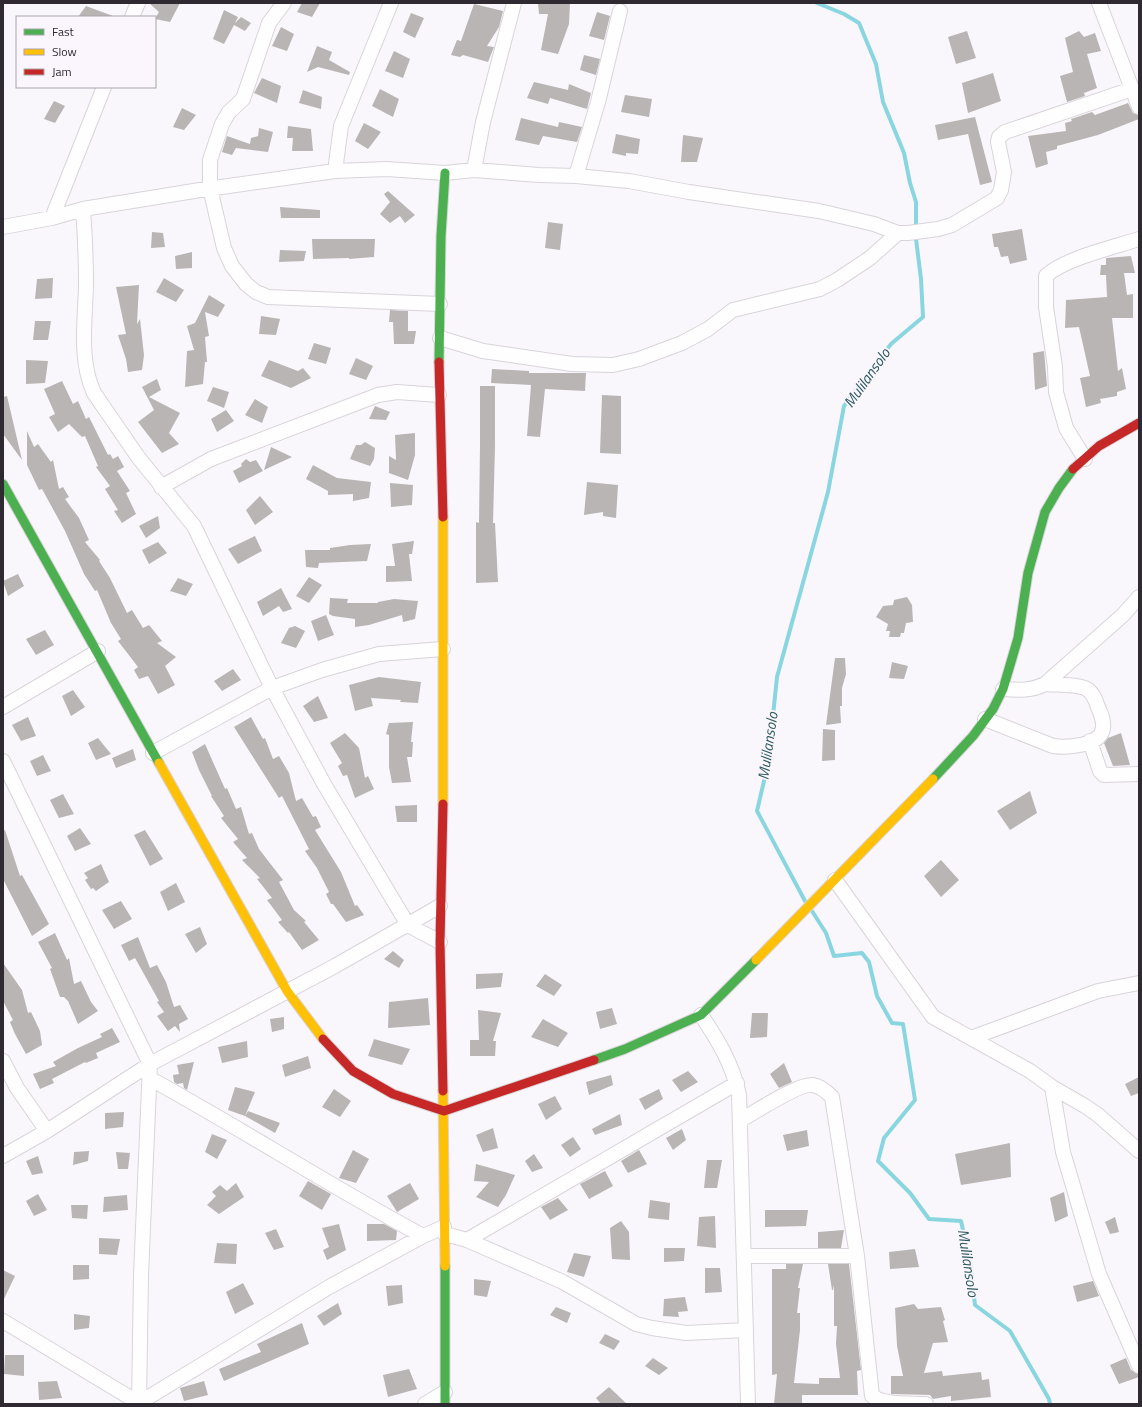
<svg xmlns="http://www.w3.org/2000/svg" width="1142" height="1407" viewBox="0 0 1142 1407" font-family="'Titillium Web',sans-serif">
	<style>
		.lines { fill: none; stroke-linecap: round; stroke-linejoin: round }
		.stream { stroke: #8ad6e0; stroke-width: 4 }
		.building { fill: #b9b5b4 }
		.street-casing { stroke: #d8d4da; stroke-width: 16 }
		.fast-casing { stroke: #d8d4da; stroke-width: 11 }
		.slow-casing { stroke: #d8d4da; stroke-width: 11 }
		.jam-casing { stroke: #d8d4da; stroke-width: 11 }
		.street { stroke: #fefeff; stroke-width: 14 }
		.fast { stroke: #4caf50; stroke-width: 9 }
		.slow { stroke: #ffc107; stroke-width: 9 }
		.jam { stroke: #c62828; stroke-width: 9 }
		.labels { text-anchor: middle; stroke-width: 3.5; stroke-linejoin: round; paint-order: stroke }
		.water-label { font-size: 15px; font-style: italic; fill: #2a5a5f; stroke: #fbf6fd }
	</style>
	<rect width="100%" height="100%" fill="#faf7fc"/>
	<g class="lines">
		<path class="stream" d="M805 901 757 811 768 764 777 677 828 492 844 406 891 344 923 317 921 279 916 239V202L910 183 904 153 883 102 876 64 859 23 844 14 817 3
			M812 911 826 933 834 956 862 953 869 962 877 996 892 1023 903 1024 915 1100 884 1138 878 1161 910 1193 929 1219 961 1221 970 1262 975 1305 1010 1331 1049 1399 1050 1404"/>
	</g>
	<path class="building" d="M149 3H180L170 22 155 19 159 12Z
		M302 3H320L312 17 297 12Z
		M538 3H570L569 24 558 54 541 50 548 14H539Z
		M474 4 503 11 499 27 487 46 494 47 488 62 463 55 460 57 451 55 457 40 461 41Z
		M86 6 113 16V17H78Z
		M224 10 238 17 235 23 241 17 251 23 245 31 234 25 224 44 213 39Z
		M597 12 610 16 604 40 589 36Z
		M411 13 424 18 415 38 403 32Z
		M281 27 294 34 287 51 272 46Z
		M967 31 976 58 956 64 948 37Z
		M1079 31 1084 37 1095 33 1101 51 1087 54 1097 88 1084 93 1085 96 1067 102 1060 76 1073 72 1065 38Z
		M317 46 332 52 329 60 350 72 349 75 318 67 307 72Z
		M394 51 410 59 403 78 385 71Z
		M584 55 600 59 596 75 580 70Z
		M993 73 1001 101 968 113 962 83Z
		M262 78 281 86 277 103 254 93Z
		M534 82 568 90 569 84 591 93 587 109 550 98 548 104 527 98Z
		M380 89 399 99 393 117 372 106Z
		M303 90 322 97 321 109 299 103Z
		M625 95 652 99 649 117 621 112Z
		M54 101 65 106 55 123 44 119Z
		M1128 103 1133 113 1139 115V119L1098 135 1057 146V149L1046 152 1048 164 1036 168 1028 136 1066 131 1065 123 1072 121 1071 119 1092 112 1095 115Z
		M182 108 196 115 184 130 173 127Z
		M975 117 992 182 980 185 968 134 938 140 935 125Z
		M521 118 558 127 559 122 582 127 577 142 543 136 539 145 515 140Z
		M364 123 381 132 368 149 355 141Z
		M288 126 311 129 313 151H292L293 138H287Z
		M259 128 273 132 268 152 236 148 232 155 222 152 227 136 250 144 251 138 258 136Z
		M616 134 640 139 638 154 626 153V156L612 153Z
		M683 135 703 138 697 162H681Z
		M388 191 415 215 405 223 400 216 390 223 380 214 390 202 384 194Z
		M280 207 320 210V218H281Z
		M548 222 563 224 560 250 545 248Z
		M1022 229 1027 260 1010 264 1008 256 1001 257 998 247H994L992 234Z
		M152 232 163 233 165 247 151 248Z
		M312 239H375L374 257 349 259V258L313 259Z
		M280 250 306 251 304 261 279 262Z
		M192 252V268L176 269 175 256Z
		M1131 256 1135 273H1124L1127 295 1133 294V318H1112L1118 371 1122 368 1126 389 1117 392V396L1100 399 1101 403 1086 407 1080 378 1090 376 1079 327 1065 328 1066 300 1107 297 1106 275H1100L1101 265H1106V258Z
		M53 278 52 298 35 299 37 279Z
		M164 278 184 290 176 302 156 292Z
		M139 285 137 324 140 319 144 355 142 370 128 372 126 359 118 335 126 334 116 287Z
		M209 295 225 305 218 317 205 312 209 336 205 337 207 362H205L203 384 185 387 187 351 194 350 187 326 195 323Z
		M390 310 408 311V331H416L414 344H394L393 322H389Z
		M261 316 280 319 276 335 259 334Z
		M35 321H51L48 340H33Z
		M314 343 331 348 326 364 308 359Z
		M1044 351 1047 386 1035 390 1033 353Z
		M356 358 373 366 366 380 349 374Z
		M26 360 48 361 45 383 26 384Z
		M269 360 298 371 303 368 311 378 291 388 261 376Z
		M492 369 529 371V373H586L585 391 545 389 540 437 527 436 531 385 491 383Z
		M157 379 161 390 149 397 180 413 169 433 179 444 162 453 138 422 154 410 142 387Z
		M62 381 73 404 78 401 86 419 89 417 108 455 110 454 113 459 118 456 124 467 117 471 130 491 126 493 136 514 122 523 114 511 118 510 105 489 110 486 96 467 98 466 85 436 82 437 69 424 58 432 49 417 55 414 44 389Z
		M480 386H495V446L493 523H495L498 582 476 583V522L479 523 480 446Z
		M213 387 229 392 224 408 207 401Z
		M602 395 621 396V454L600 453Z
		M7 396 22 460 3 434V397Z
		M255 399 268 407 262 423 245 415Z
		M375 406 390 412 386 420 369 419Z
		M226 410 234 421 217 432 211 419Z
		M27 431 34 447 38 444 51 462 53 460 59 489 63 487 69 497 65 499 79 518 89 540 85 542 100 560 99 561 110 578 127 613 132 610 143 628 149 625 162 641 157 643 176 657 165 666 175 685 158 694 148 676 139 679 134 670 138 667 118 641 121 639 111 623 97 590 95 591 84 574 65 531 42 489 39 490 27 465Z
		M415 433V455L408 480 389 473V456L396 460 395 435Z
		M365 442 375 448 374 459 370 466 350 459 356 445H361Z
		M271 447 292 457 264 470Z
		M246 459 250 462 256 460 263 471 239 483 233 471 242 466 241 464Z
		M313 465 337 478 371 482 369 498 353 501V494L328 495V491L306 479Z
		M587 482 618 485 616 518 603 516V512L584 515Z
		M390 483 413 485 412 505 391 507Z
		M260 496 273 512 255 525 246 510Z
		M158 516 160 528 146 538 139 526Z
		M255 536 262 551 238 564 228 549Z
		M414 541 412 554H409L412 581 386 582V566H395L392 544Z
		M158 542 167 553 149 564 142 550Z
		M371 544 367 561 319 563 318 568 306 567 305 550H330V548L350 545Z
		M18 574 24 586 8 596 3 581Z
		M309 577 322 585 309 603 296 596Z
		M178 578 193 584 186 596 170 591Z
		M281 588 292 609 283 612 279 606 263 616 257 602Z
		M907 597 912 605 913 622 906 623 904 633H901L900 637H889L890 631H886L888 624 876 617 883 606 893 605 894 600Z
		M330 598 348 599 347 603H378V602L394 599 418 601 415 619 403 622 402 615 369 625 355 627V619L333 616 329 614Z
		M326 615 334 635 318 641 311 621Z
		M295 626 305 631 296 648 281 643 289 628Z
		M45 630 54 645 36 655 26 639Z
		M835 658H845L846 674 842 688V706H840L841 723 826 725Z
		M892 662 908 666 904 679 889 678Z
		M233 669 241 680 222 691 214 681Z
		M379 677 421 682 418 703 400 702 401 700 371 698 373 706 355 711 349 685Z
		M73 690 85 707 71 716 62 696Z
		M318 696 328 718 314 722 303 706Z
		M28 717 36 736 21 741 12 725Z
		M251 717 263 739 265 738 273 759 279 756 289 773 296 801 302 798 313 817 316 816 321 827 315 830 341 872 355 906 357 905 364 915 346 922 333 904H331L326 894 329 892 317 868 305 851 309 849 282 796 279 798 234 727Z
		M413 722 411 742H413L412 757H407L411 782 392 783 389 767V735L386 734 389 723Z
		M823 729 835 730V760L822 761Z
		M345 733 359 748 365 778 368 776 374 789 355 798 347 775 343 776 338 766 342 763 330 743Z
		M1121 733 1130 765 1113 766 1104 743 1108 738Z
		M98 738 111 754 96 760 88 743Z
		M205 744 225 789 227 788 236 809 241 807 249 834 252 833 259 849 283 880 279 882 294 910 306 921 304 922 319 940 302 950 289 932 288 933 278 922 282 920 267 900 272 898 257 879 260 878 242 860 247 858 233 842 238 839 221 818 224 816 211 796H212L199 770 192 752Z
		M133 749 136 760 116 768 112 758Z
		M43 755 51 771 37 776 30 761Z
		M1030 791 1037 813 1010 830 997 811Z
		M63 794 74 814 59 818 50 800Z
		M417 805V822H397L395 806Z
		M80 828 91 844 75 851 67 836Z
		M5 830 20 876 22 875 49 924 32 936 3 879V831Z
		M145 830 163 859 150 866 134 835Z
		M941 860 959 880 941 897 924 876Z
		M101 864 109 882 96 891 93 888 91 889 85 880 88 878 84 873Z
		M176 883 185 902 168 911 160 892Z
		M121 901 132 919 114 929 102 910Z
		M200 927 207 944 196 953 185 934Z
		M55 933 67 960 69 958 74 984 81 981 91 1002 98 1011 78 1024 68 1001 64 997H60L50 969 52 968 38 942Z
		M138 937 150 968 157 965 166 982 174 1007 180 1005 188 1019 179 1024 180 1032 175 1026 168 1031 157 1016 164 1012 157 1002 159 1001 135 958 129 961 121 945Z
		M393 951 404 960 399 968 384 959Z
		M3 963 22 990 28 1013 31 1012 40 1031 42 1045 26 1054 15 1034 10 1022 13 1020 3 1001Z
		M503 973 501 987 476 989V974Z
		M545 974 562 985 554 996 536 986Z
		M428 998 430 1025 388 1028 389 1002Z
		M612 1008 617 1024 600 1029 596 1012Z
		M478 1010 501 1013 493 1041H496L495 1056H470V1040H479Z
		M752 1013H768L767 1037 750 1038Z
		M284 1017V1029L272 1032 270 1019Z
		M543 1019 568 1033 558 1047 531 1037Z
		M112 1028 120 1042 96 1053 98 1058 86 1063 85 1062 52 1079 54 1083 40 1089 33 1074 56 1066 53 1062 78 1048 102 1037 100 1034Z
		M374 1039 410 1049 402 1065 368 1056Z
		M247 1041 248 1057 222 1063 218 1047Z
		M308 1056 311 1068 285 1077 282 1065Z
		M194 1062 187 1090 184 1088 183 1083 177 1084 174 1082 173 1075 179 1074 177 1065Z
		M784 1063 792 1082 779 1088 770 1074Z
		M688 1071 698 1082 681 1092 672 1080Z
		M611 1075 613 1085 589 1095 586 1082Z
		M1139 1077V1093L1131 1096 1125 1084Z
		M235 1087 255 1092 245 1116 228 1110Z
		M334 1089 351 1101 340 1117 322 1107Z
		M659 1089 663 1099 645 1110 639 1099Z
		M555 1096 562 1109 546 1120 538 1104Z
		M248 1111 280 1123 275 1133 245 1116Z
		M124 1112 123 1127 105 1129V1113Z
		M620 1114 622 1125 595 1135 592 1129Z
		M493 1128 498 1148 483 1152 476 1135Z
		M682 1129 686 1140 673 1150 666 1138Z
		M807 1130 809 1146 787 1151 783 1135Z
		M212 1134 227 1140 217 1159 205 1152Z
		M573 1137 581 1149 570 1157 561 1145Z
		M1010 1143 1011 1177 961 1185 955 1154Z
		M353 1150 369 1159 356 1183 339 1178Z
		M639 1150 647 1164 628 1173 621 1161Z
		M89 1151 88 1161 73 1165 74 1152Z
		M116 1152 130 1153 128 1169H118Z
		M534 1154 543 1168 532 1172 525 1161Z
		M38 1156 43 1173 32 1175 26 1161Z
		M707 1160H722L717 1188H704Z
		M476 1164 515 1175 506 1195 498 1207 476 1197 489 1182 474 1181Z
		M605 1171 613 1186 589 1199 580 1184Z
		M308 1181 331 1194 322 1210 299 1196Z
		M236 1183 244 1197 219 1214 207 1205 216 1196 212 1192 220 1185 227 1191Z
		M410 1183 419 1199 397 1212 387 1196Z
		M1064 1192 1068 1216 1055 1222 1050 1198Z
		M38 1194 47 1210 34 1216 26 1201Z
		M127 1195 128 1210 103 1212 104 1197Z
		M558 1198 568 1210 550 1220 541 1207Z
		M650 1200 670 1203 669 1220 648 1218Z
		M71 1205H88L87 1219 72 1218Z
		M765 1210H808L806 1226 765 1227Z
		M715 1216 716 1248 697 1246 699 1217Z
		M1115 1217 1119 1232 1110 1234 1105 1222Z
		M621 1221 629 1232 630 1260 612 1259 610 1228Z
		M339 1224 346 1250 327 1260 323 1250 329 1247 322 1228Z
		M367 1224H384L397 1231 396 1240 367 1241Z
		M276 1229 284 1247 274 1250 265 1233Z
		M844 1230 841 1248H818V1232Z
		M99 1238 120 1239 117 1255 99 1254Z
		M217 1243 237 1244 236 1264 214 1263Z
		M664 1248H685L684 1261 664 1262Z
		M915 1249 919 1267 890 1269 889 1252Z
		M574 1253 591 1256 584 1277 567 1272Z
		M786 1264H803L798 1288H800L797 1313H800V1330L794 1383 819 1384V1378H840L836 1344 837 1326H834V1285L833 1290H832L828 1264H849L861 1370 857 1371 858 1395H802V1404H774L777 1374 772 1375V1269H786Z
		M73 1265H89V1279L73 1280Z
		M705 1268H720L722 1292 705 1293Z
		M3 1270 15 1276 3 1301Z
		M474 1279 491 1281 487 1297 474 1295Z
		M1093 1281 1099 1296 1077 1302 1073 1286Z
		M243 1283 254 1304 235 1314 226 1292Z
		M402 1285 403 1303 388 1306 386 1286Z
		M685 1297 688 1311 678 1312 679 1317 663 1316 664 1299Z
		M338 1303 342 1314 324 1326 317 1316Z
		M914 1304 918 1309 941 1307 945 1320 943 1321 948 1342 933 1343 924 1373 942 1371 943 1376 981 1372 982 1380 989 1379 991 1397 951 1401V1396L933 1399 930 1395 891 1394V1376H903L897 1346 895 1308Z
		M556 1307 571 1313 567 1323 550 1315Z
		M74 1314 90 1316 89 1328 74 1330Z
		M302 1323 309 1344 224 1381 219 1369 261 1352 257 1344Z
		M605 1334 620 1341 614 1350 599 1343Z
		M5 1355H24V1376L4 1374Z
		M653 1358 668 1368 659 1375 645 1366Z
		M1126 1358 1131 1370 1139 1374V1377L1119 1384 1110 1365Z
		M409 1369 417 1389 388 1397 383 1375Z
		M57 1381 62 1398 39 1400 38 1382Z
		M204 1381 208 1395 184 1401 180 1388Z
		M609 1387 627 1404H601L596 1398Z"/>
	<g class="lines">
		<defs>
			<path id="street" d="M284 3 269 23 243 99 229 112 222 124 210 160V188L224 248 232 266 246 284 256 292 268 297 440 304
				M1099 3 1139 107
				M132 17 138 3
				M474 170 483 122 514 3
				M335 171 341 126 391 3
				M576 176 598 102 620 11
				M83 209C85 235 86 261 86 286 85 321 79 361 94 393L138 457 194 526 272 688 324 784 408 925 440 942
				M52 218 104 87
				M3 227 52 218 83 209 200 190 335 171 387 169 445 173 474 170 539 175 576 176 629 181 689 192 819 211 874 224 898 233H908L938 229 952 225 997 198 1001 190 1004 172 998 142 999 137 1005 132 1132 89
				M440 338 483 351 572 364 613 365 639 359 682 343 708 329 733 310 820 289 837 280 870 258 898 233
				M1085 459 1066 428 1056 392 1055 367 1046 307V276C1063 259 1115 247 1139 239
				M161 487 211 459 378 395 397 392 439 395
				M1003 689C1019 690 1031 691 1045 684L1123 615 1139 597
				M3 707 98 651
				M985 719 1053 746C1067 748 1101 746 1103 728 1104 720 1101 714 1098 707 1095 699 1093 692 1085 688 1074 684 1057 685 1045 684
				M1090 741 1100 771 1104 775 1139 774
				M153 753 272 688 322 670 379 654 443 649
				M3 761 150 1064 141 1275 139 1404
				M835 880 933 1017 1030 1071 1052 1087 1085 1106 1098 1115 1139 1151
				M701 1015C718 1040 733 1065 739 1095L748 1404
				M971 1038 1098 991 1139 983
				M3 1061 17 1088 47 1131
				M149 1078C242 1129 330 1186 423 1236
				M1052 1087 1063 1152 1099 1274 1139 1366
				M741 1120C755 1112 799 1083 813 1085 820 1086 827 1092 832 1097L857 1256 872 1396C885 1405 910 1403 926 1404
				M3 1156 47 1131 150 1064 335 966 440 906
				M445 1234 467 1240 737 1083
				M467 1240 563 1282 636 1324 652 1328 686 1333 746 1330
				M744 1256H857
				M3 1321 139 1403 329 1287 423 1236 444 1227
				M425 1404 445 1392"/>
			<path id="fast" d="M439 362 441 236 445 173
				M3 484 159 763
				M933 779 973 736 993 709 1003 689 1018 638 1028 573 1045 512 1059 488 1073 469
				M594 1060 625 1049 701 1015 756 960
				M445 1266V1404"/>
			<path id="slow" d="M443 517V804
				M159 763 287 991 323 1039
				M756 960 933 779
				M443 1091 445 1266"/>
			<path id="jam" d="M439 362 443 517
				M1073 469 1099 446 1139 423
				M323 1039 353 1071 393 1094 444 1111 594 1060
				M443 1091 440 942 443 804"/>
		</defs>
		<use href="#street" class="street-casing"/>
		<use href="#fast" class="fast-casing"/>
		<use href="#slow" class="slow-casing"/>
		<use href="#jam" class="jam-casing"/>
		<use href="#street" class="street"/>
		<use href="#fast" class="fast"/>
		<use href="#slow" class="slow"/>
		<use href="#jam" class="jam"/>
	</g>
	<g class="labels">
		<g class="water-label">
			<text transform="translate(867 378) rotate(-55)" y="5">Mulilansolo</text>
			<text transform="translate(768 746) rotate(-82)" y="5">Mulilansolo</text>
			<text transform="translate(968 1263) rotate(81)" y="5">Mulilansolo</text>
		</g>
	</g>
	<rect width="1142" height="1407" fill="none" stroke="#2f2a31" stroke-width="8"/>
	<rect x="16" y="16" width="140" height="72" fill="#fbf6fd" stroke="#a9a4ab"/>
	<rect x="24" y="29" width="20" height="6" fill="#4caf50" stroke="#a9a4ab"/>
	<text x="52" y="36" font-size="12" fill="#2f2a31">Fast</text>
	<rect x="24" y="49" width="20" height="6" fill="#ffc107" stroke="#a9a4ab"/>
	<text x="52" y="56" font-size="12" fill="#2f2a31">Slow</text>
	<rect x="24" y="69" width="20" height="6" fill="#c62828" stroke="#a9a4ab"/>
	<text x="52" y="76" font-size="12" fill="#2f2a31">Jam</text>
</svg>
